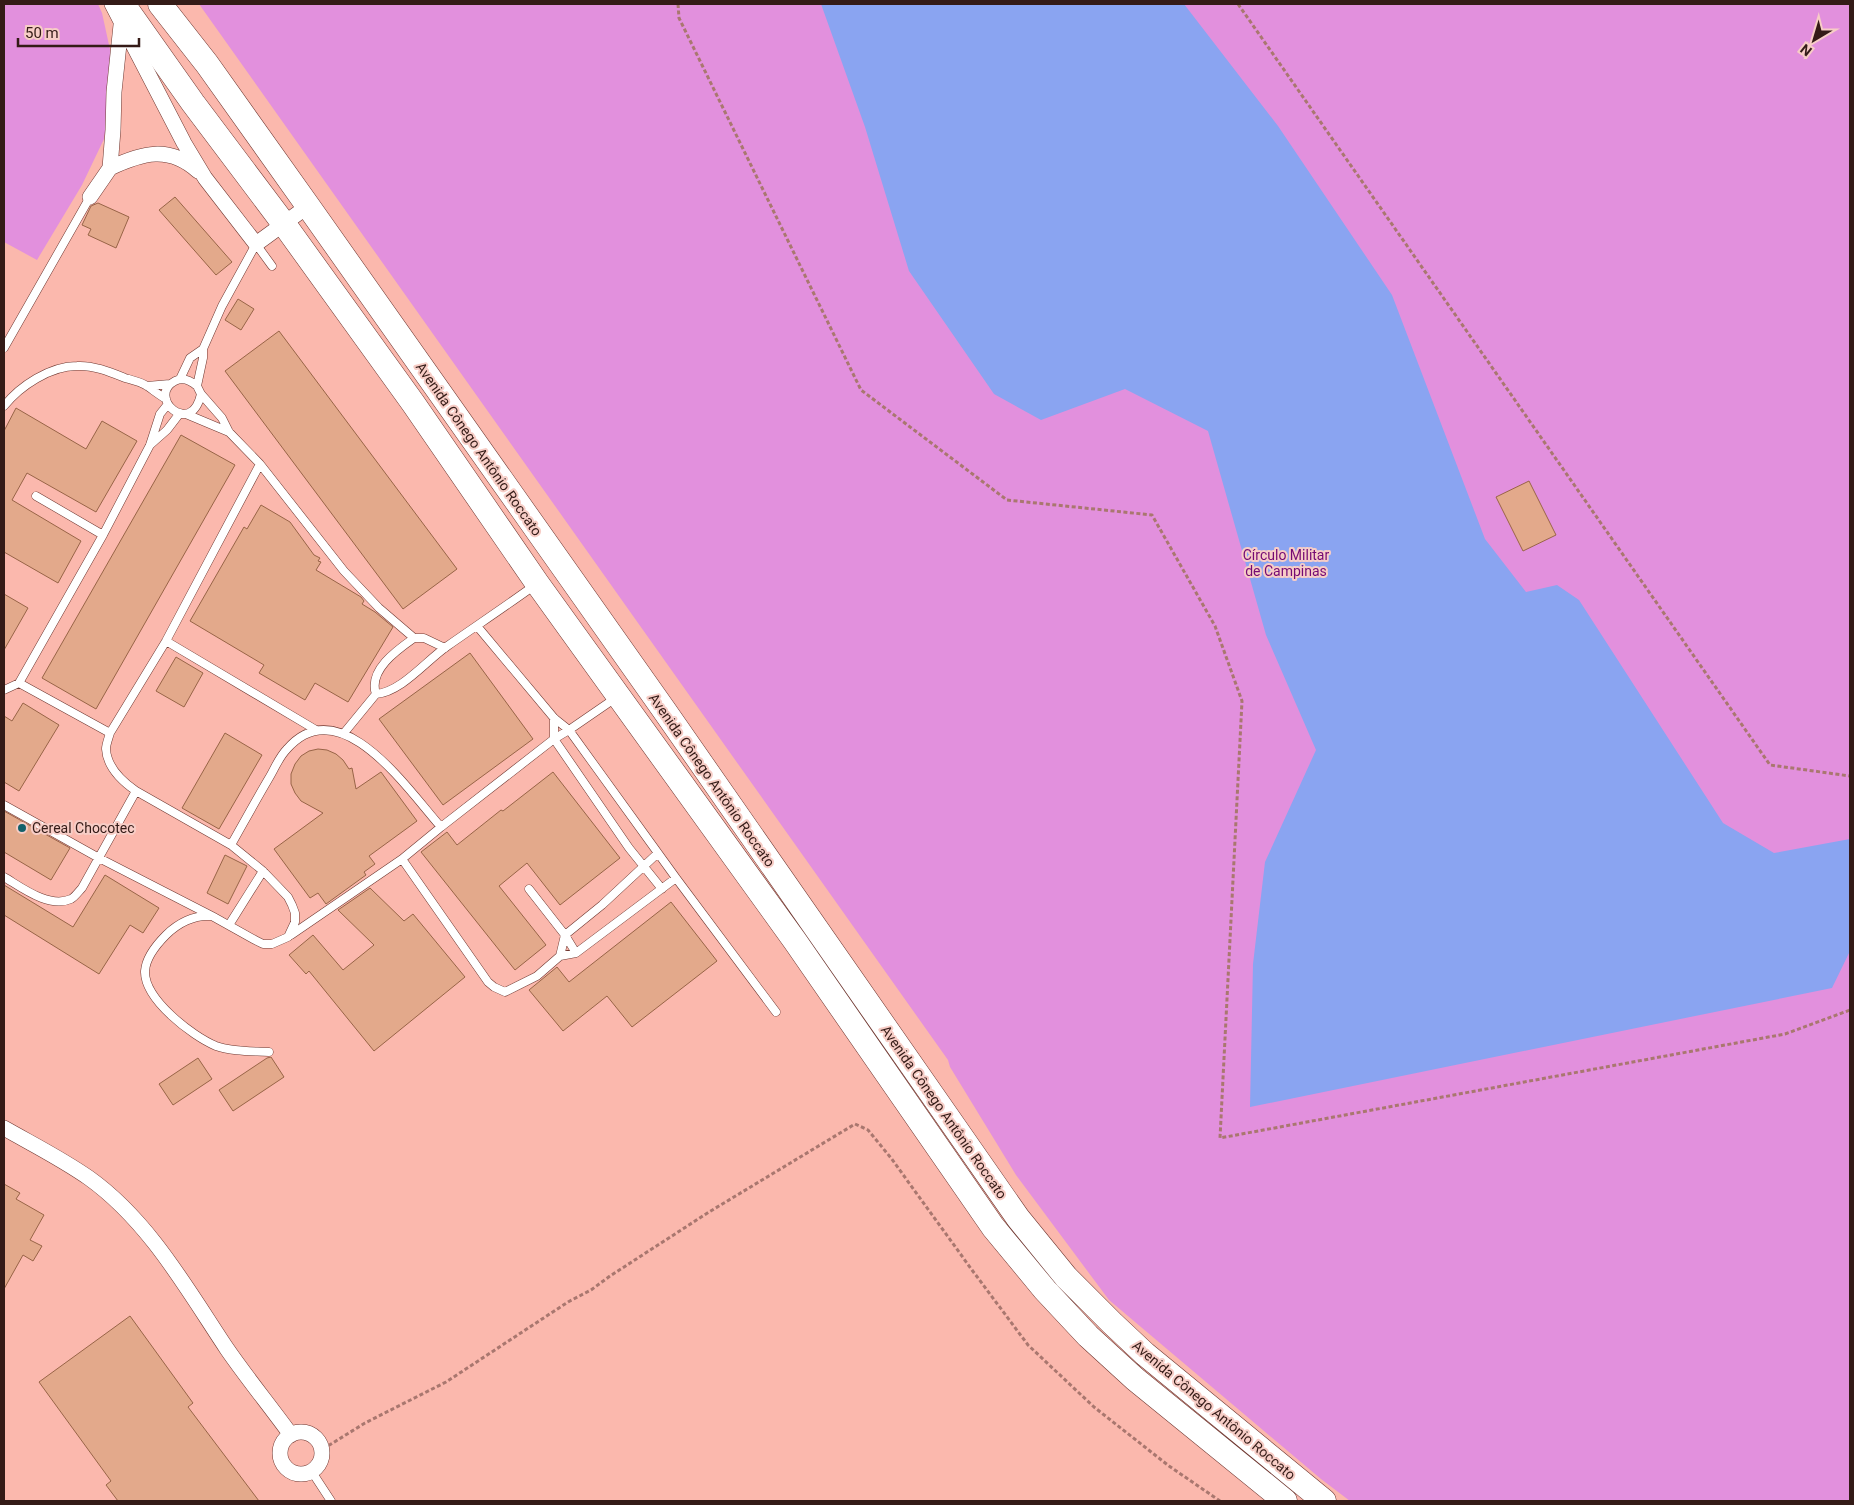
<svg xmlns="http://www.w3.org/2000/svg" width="1854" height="1505" viewBox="0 0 1854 1505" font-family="Roboto,sans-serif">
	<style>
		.green { fill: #e290dd }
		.water { fill: #8aa4f1 }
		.building { fill: #e3a98b; stroke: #986447 }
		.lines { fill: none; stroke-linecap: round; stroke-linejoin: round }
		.lane-casing { stroke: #6f3730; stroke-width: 9 }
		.street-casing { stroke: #6f3730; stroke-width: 16 }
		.primary-casing { stroke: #6f3730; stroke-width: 25 }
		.path { stroke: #a9776f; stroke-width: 3; stroke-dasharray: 4 2.5; stroke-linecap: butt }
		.lane { stroke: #fff; stroke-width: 8 }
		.street { stroke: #fff; stroke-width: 15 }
		.primary { stroke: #fff; stroke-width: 24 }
		.poi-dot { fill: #13616b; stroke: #f7cdc6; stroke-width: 2 }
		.labels { text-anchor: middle; stroke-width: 4; stroke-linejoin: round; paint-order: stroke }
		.street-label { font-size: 14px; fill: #341b17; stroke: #f7cdc6 }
		.park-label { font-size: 14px; fill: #750a73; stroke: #f7cdc6 }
		.poi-label { font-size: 14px; fill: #341b17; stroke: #f7cdc6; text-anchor: start }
	</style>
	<rect width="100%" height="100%" fill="#fbb8ad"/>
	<path class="green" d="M4 4H98L102 13 111 54 110 100 104 139 82 185 37 260 4 242Z
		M199 4H1850V1501H1350L1321 1479 1109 1300 1016 1175 950 1067 948 1060Z"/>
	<path class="water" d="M821 4H1184L1278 126 1392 295 1485 539 1526 592 1557 585 1579 600 1723 823 1774 853 1850 839V951L1832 988 1250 1107 1253 964 1265 862 1316 750 1266 635 1208 431 1125 389 1041 420 994 394 909 271 865 127Z"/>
	<path class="building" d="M175 197 232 262 216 275 159 210Z
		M98 203 129 217 116 248 88 235 91 229 82 225 91 206Z
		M238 299 254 309 241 330 225 320Z
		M279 331 457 569 403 609 225 371Z
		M16 408 86 449 102 421 137 441 96 512 27 473 12 500 81 541 58 583 4 552V431Z
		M181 435 235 465 96 709 42 678Z
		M1529 481 1556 535 1523 551 1496 497Z
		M261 505 290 522 314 555 320 558 318 561 321 562 316 570 361 597 364 601 362 604 375 612 393 627 348 702 315 683 305 700 259 673 264 665 190 621 244 527 247 529Z
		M4 594 28 608 4 650Z
		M470 653 533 739 443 805 379 719Z
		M176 657 203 673 184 707 156 691Z
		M23 703 59 725 19 791 4 782V716L12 721Z
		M225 733 262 755 219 829 182 808Z
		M318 749 327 750 336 754 343 760 349 769 352 768 356 789 381 772 417 821 369 856 375 864 364 872 366 875 326 904 318 893 310 898 274 849 323 813 301 801 295 793 291 784V774L295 764 301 756 309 751Z
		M553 772 620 858 560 905 527 863 499 886 546 945 515 970 421 852 447 832 457 845 501 810 503 811Z
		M4 811 70 848 51 880 4 852Z
		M225 855 247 866 228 904 207 893Z
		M105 875 159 908 143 933 130 925 99 974 4 915V885L73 927Z
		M370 888 404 921 413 914 465 977 374 1051 309 971 306 974 289 955 313 935 343 970 374 945 338 910Z
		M671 902 717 961 632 1027 607 996 563 1031 529 990 557 967 569 982Z
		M271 1057 284 1077 233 1111 219 1090 267 1058Z
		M198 1058 212 1079 173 1105 159 1084Z
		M4 1184 20 1193 16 1199 44 1215 30 1240 42 1246 33 1261 23 1255 4 1289Z
		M130 1316 193 1403 188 1407 259 1501H118L106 1485 111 1481 39 1382Z"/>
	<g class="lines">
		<defs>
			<path id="lane" d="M4 348 90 197
				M180 379 190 358 203 349
				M147 386 170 384
				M197 386C190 380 183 377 175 381 146 396 191 439 201 394L197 386 203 358V349L222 306 256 244 272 266
				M168 404 160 414 150 445 103 535 19 683 110 733 166 641 260 464 229 432 222 418 201 394
				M4 406C20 386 50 366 77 366 93 365 110 372 125 378 132 380 141 382 147 386 153 390 159 395 166 399
				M186 414 229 432
				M150 445 167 430 180 413
				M260 464 344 571 379 608 414 638
				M36 496 103 535
				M477 626 554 718 569 730 676 878 776 1012
				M166 641 316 730
				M4 690 19 683
				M376 694C368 670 397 650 414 638H424L445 648
				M554 718V739L629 848 662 889
				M344 733 376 694C401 692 425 662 446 647 476 626 506 606 535 585
				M4 805 99 858 212 916 255 940 263 944H272L288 937 295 922V913L292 905 288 897 263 871 231 845 136 791C123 782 107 767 106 749 106 744 109 737 110 733
				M231 845C244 822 256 800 269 778 275 768 279 757 287 749 340 688 408 790 441 827
				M402 859 488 982 494 987 505 992 537 976 560 956 576 953 676 878
				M4 877C21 887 49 909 71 899 75 897 79 891 82 888L136 791
				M529 889 565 935 576 953
				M210 916C194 915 178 923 166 935 157 944 146 957 145 971 144 999 192 1036 216 1046 233 1052 252 1051 269 1052
				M229 925 263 871
				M291 935 402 859 441 827 554 739 569 730 617 697
				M560 956 565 935 602 905 658 853
				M312 1472 331 1501"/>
			<path id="street" d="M112 4 184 143 205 178 256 244 308 206
				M110 168C142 153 169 145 198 171
				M90 197 110 168 113 130 114 92 121 25
				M4 1128C32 1144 62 1159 89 1178 149 1221 187 1289 227 1349 247 1378 270 1406 291 1435
				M280 1453a21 21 0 1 1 42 0a21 21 0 1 1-42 0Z"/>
			<path id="primary" d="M123 4 193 103 284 224 413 403 537 583 795 941 993 1227 1045 1290 1088 1336 1135 1379 1285 1501
				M160 4 207 64 308 206 664 710 1018 1218 1066 1277 1112 1323 1145 1354 1324 1501"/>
		</defs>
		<use href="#lane" class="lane-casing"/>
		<use href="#street" class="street-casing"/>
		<use href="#primary" class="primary-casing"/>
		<path class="path" d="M678 4 679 18 861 390 1007 500 1152 515 1215 626 1242 701 1220 1138 1785 1034 1850 1010
			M1238 4 1770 765 1850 776
			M323 1449 365 1423 446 1382 568 1302 591 1290 610 1276 709 1212 855 1124 868 1130 891 1158 972 1270 1028 1345 1094 1407 1169 1466 1220 1501"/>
		<use href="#lane" class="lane"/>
		<use href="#street" class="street"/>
		<use href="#primary" class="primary"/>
	</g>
	<circle class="poi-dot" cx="22" cy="828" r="5"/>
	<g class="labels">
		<g class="street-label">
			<text transform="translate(479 449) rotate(55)" y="5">Avenida Cônego Antônio Roccato</text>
			<text transform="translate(712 780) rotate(55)" y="5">Avenida Cônego Antônio Roccato</text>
			<text transform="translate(944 1112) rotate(55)" y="5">Avenida Cônego Antônio Roccato</text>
			<text transform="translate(1214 1410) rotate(40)" y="5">Avenida Cônego Antônio Roccato</text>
		</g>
		<g class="park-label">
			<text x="1286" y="560">Círculo Militar<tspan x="1286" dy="16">de Campinas</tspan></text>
		</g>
		<g class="poi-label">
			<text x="32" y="833">Cereal Chocotec</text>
		</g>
	</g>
	<rect width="1854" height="1505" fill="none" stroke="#341b17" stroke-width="10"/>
	<g transform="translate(1814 40) rotate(218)" stroke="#f7cdc6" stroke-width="4" paint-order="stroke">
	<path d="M0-4L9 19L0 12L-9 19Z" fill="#341b17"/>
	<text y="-8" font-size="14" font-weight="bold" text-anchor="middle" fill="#341b17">N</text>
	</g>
	<path d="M18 38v8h121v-8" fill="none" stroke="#341b17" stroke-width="2.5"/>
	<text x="25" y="38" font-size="15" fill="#341b17" stroke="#f7cdc6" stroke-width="4" paint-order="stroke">50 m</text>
</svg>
